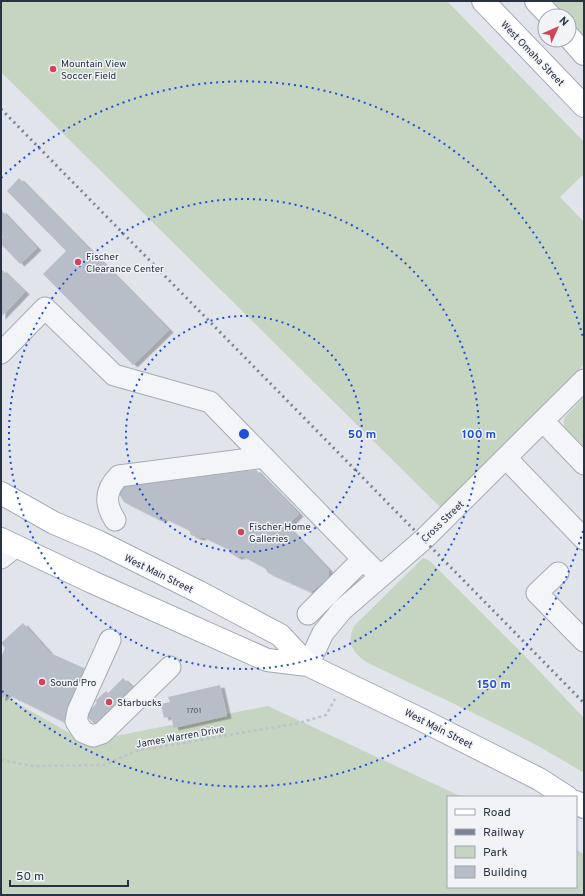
<svg xmlns="http://www.w3.org/2000/svg" width="585" height="896" viewBox="0 0 585 896" font-family="Overpass,sans-serif">
	<style>
		.green { fill: #c6d4c2 }
		.building { fill: #b8bec7; filter: url(#shadow) }
		.lines { fill: none; stroke-linecap: round; stroke-linejoin: round }
		.minor-casing { stroke: #a6abb4; stroke-width: 23 }
		.major-casing { stroke: #a0a9b6; stroke-width: 24 }
		.path { stroke: #bfc2c9; stroke-width: 2.5; stroke-dasharray: 3 3; stroke-linecap: butt }
		.minor { stroke: #f4f5f8; stroke-width: 21 }
		.major { stroke: #fff; stroke-width: 22 }
		.rail { stroke: #7a8494; stroke-width: 3; stroke-dasharray: 2 4; stroke-linecap: butt }
		.ring { fill: none; stroke: #1d4ed8; stroke-width: 2; stroke-dasharray: 2 4 }
		.poi-dot { fill: #d14459; stroke: #f1f3f7; stroke-width: 1.5 }
		.labels { text-anchor: middle; stroke-width: 3; stroke-linejoin: round; paint-order: stroke }
		.number-label { font-size: 8px; fill: #4d5563 }
		.street-label { font-size: 10px; fill: #293242; stroke: #f1f3f7 }
		.poi-label { font-size: 10px; fill: #293242; stroke: #f1f3f7; text-anchor: start }
		.centre { fill: #1d4ed8; stroke: #f1f3f7; stroke-width: 2 }
		.ring-label { font-size: 12px; text-anchor: middle; font-weight: bold; fill: #1d4ed8; stroke: #f1f3f7; stroke-width: 3; stroke-linejoin: round; paint-order: stroke }
	</style>
	<defs>
		<filter id="shadow"><feDropShadow dx="4.5" dy="2.5" stdDeviation="0" flood-color="#0004"/></filter>
	</defs>
	<rect width="100%" height="100%" fill="#e1e4ea"/>
	<path class="green" d="M1 1H447L584 142V174L560 197 584 222V364L548 404 443 510 1 72Z
		M544 1H584V42L569 26V16H559Z
		M584 397V451C575 441 559 431 565 417Z
		M423 558 430 561 523 654 584 718V773C515 730 441 698 368 663 353 653 346 644 354 626Z
		M1 694 85 742 268 706 462 797H448V887H576V850L584 854V895H1Z"/>
	<path class="building" d="M19 178 169 330 133 365 43 274 66 251 7 191Z
		M1 210 37 248 20 264 1 244V239L3 237 1 235Z
		M1 269 25 292 1 317Z
		M256 470 299 514 287 526 328 569 329 573V577L311 592 268 573 265 568 242 556 237 557 230 553 228 549 203 537 199 538 191 535 189 530 164 518 162 519H158L124 502 119 494V490L126 483Z
		M23 623 50 653 88 670 64 722 7 694 1 699V657L5 648 1 643Z
		M123 678 135 690 98 727 85 715 97 703 95 701 106 691 108 693Z
		M220 685 227 716 174 728 171 716 164 718 161 704 170 702 168 697Z"/>
	<g class="lines">
		<defs>
			<path id="minor" d="M1 353 45 308 114 375 210 402 363 559
				M543 421 584 464
				M506 458 584 539
				M115 520C104 503 105 490 119 476L264 457
				M1 558 15 547
				M558 573 537 593 584 641
				M308 614 363 559 373 569
				M110 640 78 711 76 721 83 732 93 736 102 733 170 667
				M308 665 323 633 342 610 424 539 584 380"/>
			<path id="major" d="M483 1 584 106
				M536 1 550 16
				M569 37 584 54
				M1 493 54 523 99 542 199 592 280 635 308 665
				M1 539 92 582 267 660 308 665 420 719 539 779 567 797
				M576 802 584 807"/>
		</defs>
		<use href="#minor" class="minor-casing"/>
		<use href="#major" class="major-casing"/>
		<path class="path" d="M1 760 33 766 104 765 136 751 299 723 326 715 335 699"/>
		<use href="#minor" class="minor"/>
		<use href="#major" class="major"/>
		<path class="rail" d="M1 109 584 703"/>
	</g>
	<g class="ring">
		<circle cx="244" cy="434" r="118"/>
		<circle cx="244" cy="434" r="235"/>
		<path d="M583 531A353 353 0 0 1 1 690M1 178A353 353 0 0 1 583 337"/>
	</g>
	<g class="poi-dot">
		<circle cx="53" cy="69" r="4"/>
		<circle cx="78" cy="262" r="4"/>
		<circle cx="241" cy="532" r="4"/>
		<circle cx="42" cy="682" r="4"/>
		<circle cx="109" cy="702" r="4"/>
	</g>
	<g class="labels">
		<g class="number-label">
			<text x="194" y="713">1701</text>
		</g>
		<g class="street-label">
			<text transform="translate(533 53) rotate(46)" y="4">West Omaha Street</text>
			<text transform="translate(442 521) rotate(-44)" y="4">Cross Street</text>
			<text transform="translate(159 573) rotate(26)" y="4">West Main Street</text>
			<text transform="translate(439 728) rotate(27)" y="4">West Main Street</text>
			<text transform="translate(180 736) rotate(-10)" y="4">James Warren Drive</text>
		</g>
		<g class="poi-label">
			<text x="61" y="67">Mountain View<tspan x="61" dy="12">Soccer Field</tspan></text>
			<text x="86" y="260">Fischer<tspan x="86" dy="12">Clearance Center</tspan></text>
			<text x="249" y="530">Fischer Home<tspan x="249" dy="12">Galleries</tspan></text>
			<text x="50" y="686">Sound Pro</text>
			<text x="117" y="706">Starbucks</text>
		</g>
	</g>
	<circle cx="244" cy="434" r="6" class="centre"/>
	<g class="ring-label">
		<text x="362" y="438">50 m</text>
		<text x="479" y="438">100 m</text>
		<text x="494" y="688">150 m</text>
	</g>
	<rect width="585" height="896" fill="none" stroke="#293242" stroke-width="4"/>
	<rect x="447" y="796" width="130" height="92" fill="#f1f3f7" stroke="#a1a6af"/>
	<rect x="455" y="809" width="20" height="6" fill="#ffffff" stroke="#a1a6af"/>
	<text x="483" y="816" font-size="12" fill="#293242">Road</text>
	<rect x="455" y="829" width="20" height="6" fill="#7a8494" stroke="#a1a6af"/>
	<text x="483" y="836" font-size="12" fill="#293242">Railway</text>
	<rect x="455" y="846" width="20" height="12" fill="#c6d4c2" stroke="#a1a6af"/>
	<text x="483" y="856" font-size="12" fill="#293242">Park</text>
	<rect x="455" y="866" width="20" height="12" fill="#b8bec7" stroke="#a1a6af"/>
	<text x="483" y="876" font-size="12" fill="#293242">Building</text>
	<g transform="translate(557 28) rotate(45)"><circle r="19" fill="#f1f3f7" stroke="#a1a6af"/>
	<path d="M0-3L7 15L0 10L-7 15Z" fill="#d14459"/>
	<text y="-6" font-size="11" font-weight="bold" text-anchor="middle" fill="#293242">N</text>
	</g>
	<path d="M10 880v6h118v-6" fill="none" stroke="#293242" stroke-width="2"/>
	<text x="16" y="880" font-size="12" fill="#293242" stroke="#f1f3f7" stroke-width="3" paint-order="stroke">50 m</text>
</svg>
